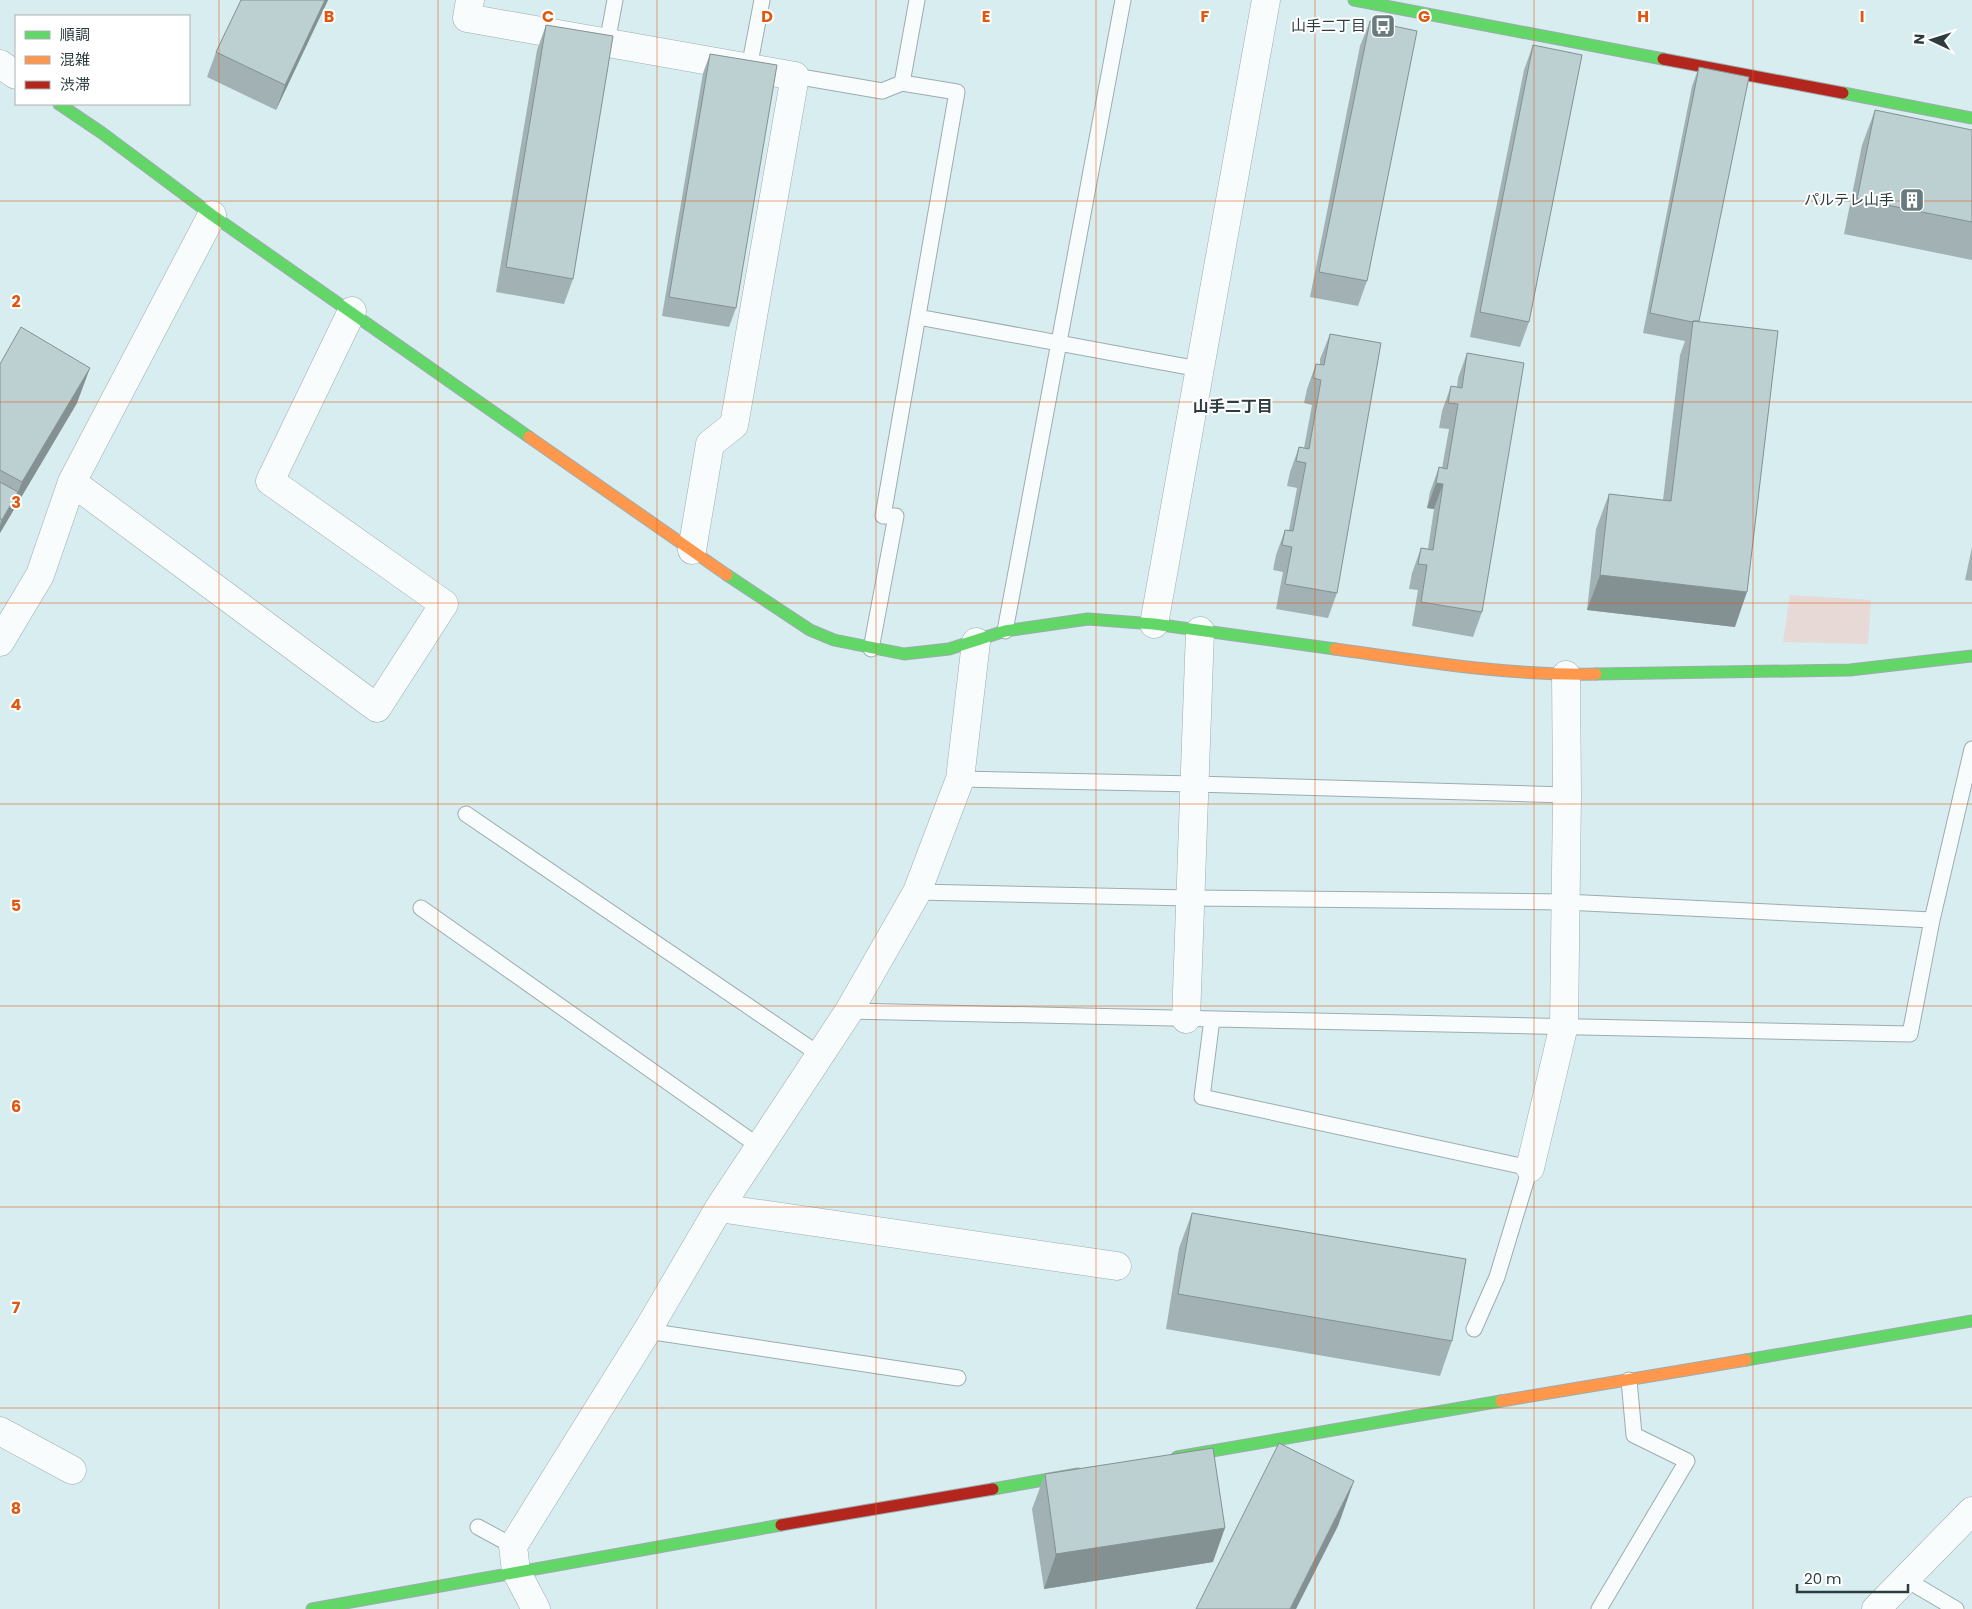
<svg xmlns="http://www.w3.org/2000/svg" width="1972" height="1609" viewBox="0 0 1972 1609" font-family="Poppins,'Noto Sans JP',sans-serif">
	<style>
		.green { fill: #e6d9d6 }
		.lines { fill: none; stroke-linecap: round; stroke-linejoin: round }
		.lane-casing { stroke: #9cacaf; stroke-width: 17 }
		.street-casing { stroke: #9cacaf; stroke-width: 29 }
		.fast-casing { stroke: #9cacaf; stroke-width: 13 }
		.slow-casing { stroke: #9cacaf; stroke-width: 13 }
		.jam-casing { stroke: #9cacaf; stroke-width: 13 }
		.lane { stroke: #f9fcfd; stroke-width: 15 }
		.street { stroke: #f9fcfd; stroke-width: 28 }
		.fast { stroke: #63d668; stroke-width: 11 }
		.slow { stroke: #ff974d; stroke-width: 11 }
		.jam { stroke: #b3261e; stroke-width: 11 }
		.wall { fill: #a2b2b4 }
		.shaded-wall { fill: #849192 }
		.building { fill: #bccfd1; stroke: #849192 }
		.grid { fill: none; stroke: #df580f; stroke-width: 1; stroke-opacity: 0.55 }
		.labels { text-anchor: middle; stroke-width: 4; stroke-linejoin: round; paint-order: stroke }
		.poi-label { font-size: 15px; fill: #2d3d3f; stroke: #fff; text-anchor: end }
		.neighbourhood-label { font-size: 16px; font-weight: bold; fill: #2d3d3f; stroke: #fff }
		.grid-label { font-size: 16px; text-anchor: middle; font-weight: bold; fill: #df580f; stroke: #fff; stroke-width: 4; stroke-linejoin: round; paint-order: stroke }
	</style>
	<rect width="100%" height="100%" fill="#d8edf0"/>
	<path class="green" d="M1790 595 1871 600 1868 644 1783 642Z"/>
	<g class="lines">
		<defs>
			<path id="lane" d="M607 43 615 0
				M749 68 762 0
				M795 76 882 91 902 83 957 92 883 516H896L871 649
				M902 83 917 0
				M918 317 1199 369
				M1005 631 1123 0
				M960 779 1195 784 1567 795
				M466 814 820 1055
				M917 892 1190 898 1565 902 1932 920
				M421 908 760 1147
				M849 1011 1910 1034 1932 920 1972 749
				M1212 1019 1202 1097 1530 1168 1497 1277 1474 1329
				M647 1331 958 1378
				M478 1527 513 1546
				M1905 1579 1956 1609
				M1599 1609 1687 1461 1634 1435 1629 1380"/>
			<path id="street" d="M470 0 467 18 795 76 734 425 710 444 692 550
				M0 64 16 75
				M72 482 377 708 444 604 270 481 352 311
				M1154 624 1266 0
				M0 642 40 575 72 482 212 215
				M1186 1019 1200 631
				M1530 1168 1564 1025 1567 795 1566 675
				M719 1208 1117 1266
				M0 1431 72 1470
				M536 1609 516 1571 513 1546 647 1331 719 1208 849 1011 917 892 960 779 976 642
				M1876 1609 1972 1511"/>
			<path id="fast" d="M1354 0 1663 59
				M1843 93 1972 118
				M59 104 102 133 212 215 529 437
				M727 575 810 630 834 640 904 654 949 649 1005 631 1088 619 1154 624 1335 649
				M1596 674 1850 670 1972 656
				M1746 1360 1972 1321
				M1177 1457 1501 1401
				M993 1489 1078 1474
				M312 1609 781 1525"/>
			<path id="slow" d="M529 437 727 575
				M1335 649C1421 661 1508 676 1596 674
				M1501 1401 1746 1360"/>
			<path id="jam" d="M1663 59 1843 93
				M781 1525 993 1489"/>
		</defs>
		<use href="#lane" class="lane-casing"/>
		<use href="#street" class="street-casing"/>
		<use href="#fast" class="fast-casing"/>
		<use href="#slow" class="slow-casing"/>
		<use href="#jam" class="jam-casing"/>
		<use href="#lane" class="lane"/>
		<use href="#street" class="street"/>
		<use href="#fast" class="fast"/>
		<use href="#slow" class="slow"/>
		<use href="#jam" class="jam"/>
	</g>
	<path class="wall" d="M241 0H328L276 110 207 77 216 52Z
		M1370 21 1367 281 1358 306 1310 297 1360 46Z
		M546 25 573 279 564 304 496 292 537 50Z
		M1533 45 1529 322 1520 347 1470 337 1524 70Z
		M710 54 736 308 729 327 662 316 703 73Z
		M1699 67V321L1735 627 1587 610 1596 529 1609 494 1663 500 1680 355 1685 341 1643 333 1692 86Z
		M1875 110 1972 130V260L1844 234 1862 145Z
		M1330 334 1337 593 1328 618 1276 609 1283 572 1273 570 1276 555 1285 530H1289L1297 488 1287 486 1290 472 1299 447 1304 448 1312 405 1304 403 1307 389 1316 364 1320 365V359Z
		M1467 353 1482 612 1473 637 1412 626 1418 590 1409 589 1412 573 1421 548 1428 549 1434 509 1427 508 1430 492 1439 467 1442 468 1449 429 1439 428 1442 411 1451 386 1457 387 1458 378Z
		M0 364 77 403 0 533Z
		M1972 547V581L1965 580Z
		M1192 1213 1452 1341 1440 1376 1166 1329 1179 1248Z
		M1045 1474 1213 1562 1044 1589 1032 1509Z"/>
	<path class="shaded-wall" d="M325 0H328L276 110 285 85Z
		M90 368 77 403 0 533V525L2 520 18 492 22 482Z
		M1436 483 1443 484 1434 509 1427 508Z
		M1600 575 1747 592 1735 627 1587 610Z
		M1354 1481 1338 1526 1296 1609H1290Z
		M1225 1528 1213 1562 1044 1589 1056 1554Z"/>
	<path class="building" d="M241 0H325L285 85 216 52Z
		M1370 21 1417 31 1367 281 1319 272Z
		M546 25 613 36 573 279 506 267Z
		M1533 45 1582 55 1529 322 1480 312Z
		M710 54 777 65 736 308 669 297Z
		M1699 67 1749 77 1699 321H1693L1692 322 1650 313Z
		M1875 110 1972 130V222L1857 199Z
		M1693 321 1778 331 1747 592 1600 575 1609 494 1671 501Z
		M21 327 90 368 22 482 0 470V364Z
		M1330 334 1381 343 1337 593 1285 584 1292 547 1282 545 1285 530 1293 531 1306 463 1296 461 1299 447 1309 449 1321 380 1313 378 1316 364 1324 365Z
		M1467 353 1524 363 1482 612 1421 602 1427 565 1418 564 1421 548 1433 550 1443 484 1436 483 1439 467 1447 469 1458 404 1448 403 1451 386 1462 388Z
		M0 482 18 492 2 520 0 518Z
		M1192 1213 1466 1259 1452 1341 1178 1294Z
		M1279 1443 1354 1481 1290 1609H1196Z
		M1213 1448 1225 1528 1056 1554 1045 1474Z"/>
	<path class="grid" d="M219 0V1609M438 0V1609M657 0V1609M876 0V1609M1096 0V1609M1315 0V1609M1534 0V1609M1753 0V1609M0 201H1972M0 402H1972M0 603H1972M0 804H1972M0 1006H1972M0 1207H1972M0 1408H1972"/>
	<defs>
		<symbol id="bus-square" viewBox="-11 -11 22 22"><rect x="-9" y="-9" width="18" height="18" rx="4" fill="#697b7d" stroke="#fff"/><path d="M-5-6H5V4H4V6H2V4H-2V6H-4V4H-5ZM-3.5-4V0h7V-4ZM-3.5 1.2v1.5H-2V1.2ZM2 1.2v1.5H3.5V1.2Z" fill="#fff"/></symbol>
		<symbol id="building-square" viewBox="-11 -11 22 22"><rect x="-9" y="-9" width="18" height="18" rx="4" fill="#697b7d" stroke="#fff"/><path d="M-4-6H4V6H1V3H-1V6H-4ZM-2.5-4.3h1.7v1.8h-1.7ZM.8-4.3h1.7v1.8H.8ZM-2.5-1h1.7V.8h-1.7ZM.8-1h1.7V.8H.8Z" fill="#fff"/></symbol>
	</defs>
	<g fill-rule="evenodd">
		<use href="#bus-square" x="1369" y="12" width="28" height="28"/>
		<use href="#building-square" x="1898" y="186" width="28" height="28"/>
	</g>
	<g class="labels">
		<g class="poi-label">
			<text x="1366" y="31">山手二丁目</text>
			<text x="1894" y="205">パルテレ山手</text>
		</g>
		<g class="neighbourhood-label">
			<text x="1233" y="412">山手二丁目</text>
		</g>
	</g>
	<g class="grid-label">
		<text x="329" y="22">B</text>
		<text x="548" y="22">C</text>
		<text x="767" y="22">D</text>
		<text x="986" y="22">E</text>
		<text x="1205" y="22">F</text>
		<text x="1424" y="22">G</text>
		<text x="1643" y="22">H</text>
		<text x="1862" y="22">I</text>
		<text x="16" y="307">2</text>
		<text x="16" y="508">3</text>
		<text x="16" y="710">4</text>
		<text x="16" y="911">5</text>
		<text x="16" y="1112">6</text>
		<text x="16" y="1313">7</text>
		<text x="16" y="1514">8</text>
	</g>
	<rect x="15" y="15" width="175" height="90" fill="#ffffff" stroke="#abb1b2"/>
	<rect x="25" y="31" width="25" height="8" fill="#63d668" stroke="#abb1b2"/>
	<text x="60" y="40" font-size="15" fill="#2d3d3f">順調</text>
	<rect x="25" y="56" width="25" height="8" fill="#ff974d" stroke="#abb1b2"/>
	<text x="60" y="65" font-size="15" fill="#2d3d3f">混雑</text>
	<rect x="25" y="81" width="25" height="8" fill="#b3261e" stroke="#abb1b2"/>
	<text x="60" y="90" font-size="15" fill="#2d3d3f">渋滞</text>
	<g transform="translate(1932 40) rotate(274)" stroke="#ffffff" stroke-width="4" paint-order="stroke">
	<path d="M0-4L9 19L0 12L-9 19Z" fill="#2d3d3f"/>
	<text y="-8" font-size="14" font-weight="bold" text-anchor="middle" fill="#2d3d3f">N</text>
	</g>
	<path d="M1797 1584v8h111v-8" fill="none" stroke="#2d3d3f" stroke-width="2.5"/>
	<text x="1804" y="1584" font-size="15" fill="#2d3d3f" stroke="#ffffff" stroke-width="4" paint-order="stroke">20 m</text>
</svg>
